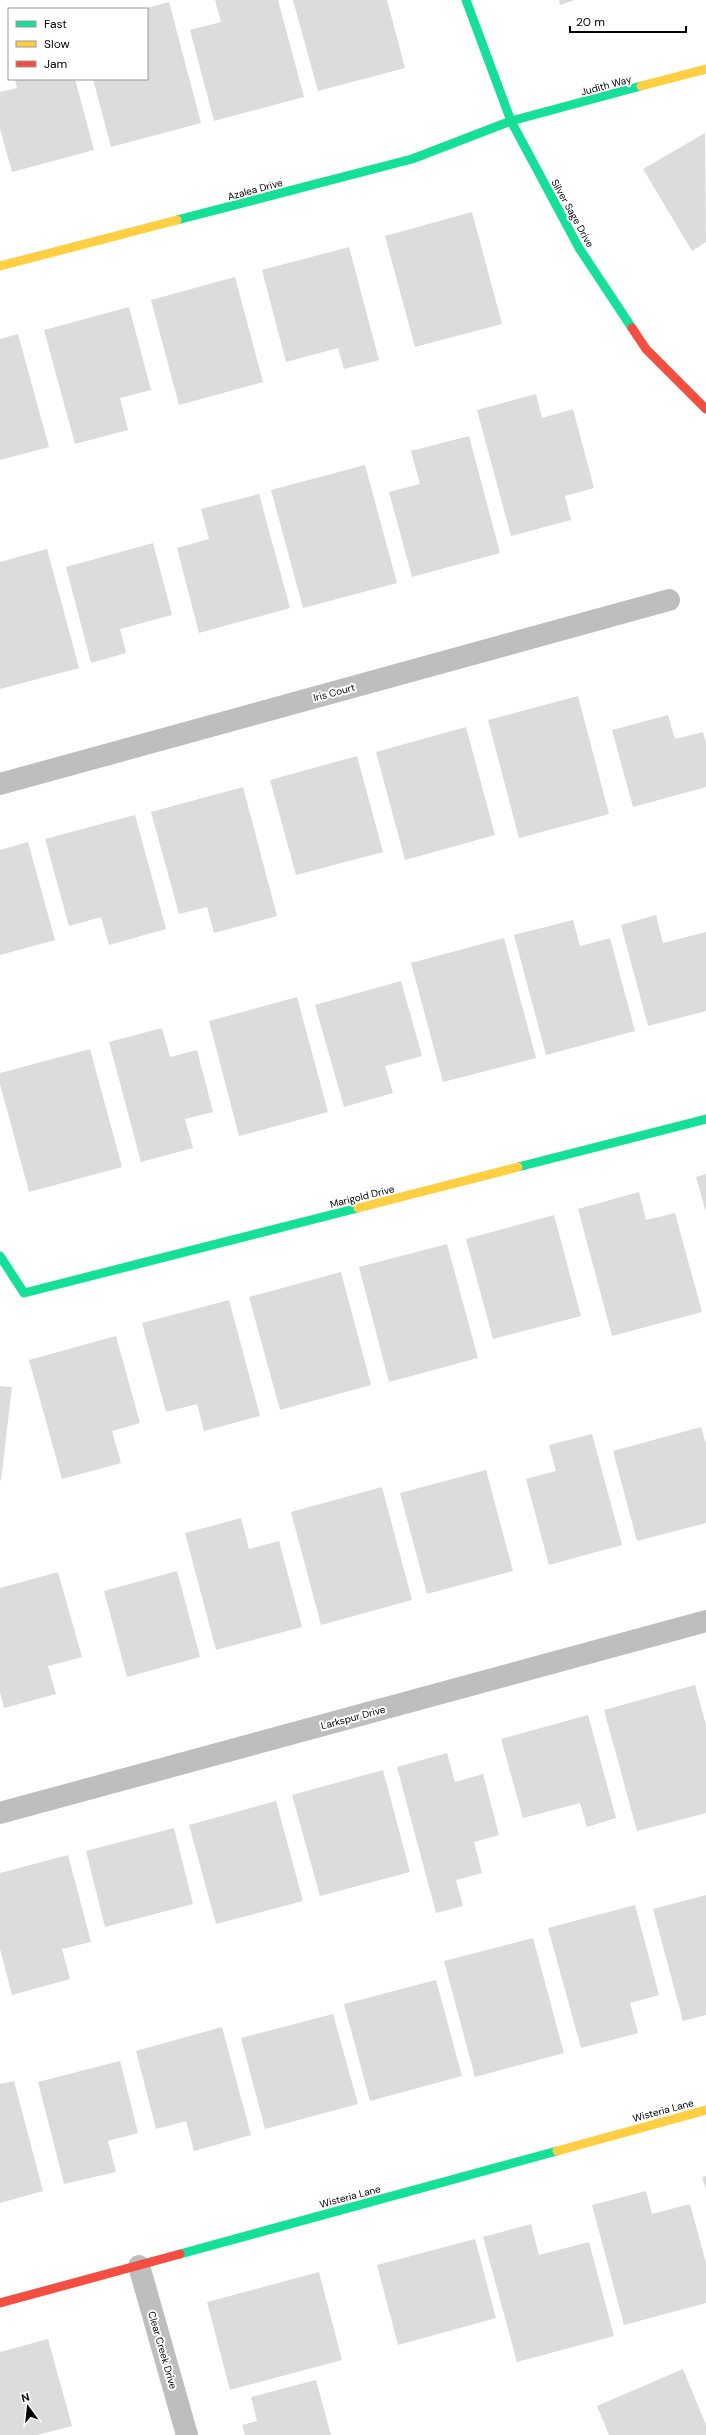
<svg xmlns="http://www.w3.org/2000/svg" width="706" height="2435" viewBox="0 0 706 2435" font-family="'DM Sans',sans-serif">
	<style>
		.building { fill: #dcdcdc }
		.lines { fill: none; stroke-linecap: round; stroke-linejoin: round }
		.street { stroke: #bebebe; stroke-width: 22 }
		.fast { stroke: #16e098; stroke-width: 9 }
		.slow { stroke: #ffcf43; stroke-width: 9 }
		.jam { stroke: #f24e42; stroke-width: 9 }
		.labels { text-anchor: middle; stroke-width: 4; stroke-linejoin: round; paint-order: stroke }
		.street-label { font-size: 10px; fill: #000; stroke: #fff }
	</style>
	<rect width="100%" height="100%" fill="#fff"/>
	<path class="building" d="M215 0H278L304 97 214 121 190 30 221 22Z
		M293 0H387L405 68 318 91Z
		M559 0H575L560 5Z
		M169 2 201 123 111 147 93 79H147V8Z
		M15 79H75L94 150 12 172 0 129V92L17 88Z
		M705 133 706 242 692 251 643 169Z
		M472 212 502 324 415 347 385 236Z
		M349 247 379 360 344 369 338 348 286 362 262 270Z
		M235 277 263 382 179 405 151 300Z
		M129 307 151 390 120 398 128 430 75 444 44 330Z
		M18 334 49 447 0 460V339Z
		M536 394 542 418 573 409 594 488 565 496 571 520 511 536 477 410Z
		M469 436 500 553 412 577 389 492 420 484 411 451Z
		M365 465 397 583 303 608 271 490Z
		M259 494 290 608 199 633 177 548 209 539 201 509Z
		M153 543 172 615 120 629 126 653 91 663 66 567Z
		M47 549 79 668 0 689V562Z
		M578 696 609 814 519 838 488 720Z
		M668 715 675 739 703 732 706 743V787L633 807 612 730Z
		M466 727 495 835 405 860 376 752Z
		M357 756 383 852 296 875 270 780Z
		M243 787 277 916 214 933 207 907 179 914 151 812Z
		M135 815 166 929 109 945 101 917 69 926 45 839Z
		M28 842 55 940 0 955V850Z
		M656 915 663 943 706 932V1011L648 1026 621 925Z
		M573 920 580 946 610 938 635 1031 546 1055 514 935Z
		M504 938 536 1058 443 1082 411 963Z
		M401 981 422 1056 385 1066 393 1093 344 1107 315 1005Z
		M297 997 328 1112 239 1136 209 1021Z
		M162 1028 170 1057 197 1050 213 1112 185 1119 193 1148 141 1162 109 1042Z
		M90 1049 122 1167 29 1192 0 1084V1073Z
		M706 1174V1212L696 1177Z
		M639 1192 646 1220 675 1213 702 1312 612 1336 578 1209Z
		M554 1215 581 1316 493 1339 466 1239Z
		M447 1244 478 1358 389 1382 359 1267Z
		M341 1272 371 1385 280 1410 249 1297Z
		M229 1300 260 1416 204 1431 197 1404 166 1412 142 1323Z
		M116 1336 140 1423 112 1431 121 1463 62 1479 29 1360Z
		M0 1386 12 1387 1 1481 0 1480Z
		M701 1427 706 1444V1523L637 1541 613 1451Z
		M592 1434 622 1545 549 1565 526 1479 556 1471 549 1445Z
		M486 1470 513 1571 427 1594 400 1493Z
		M382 1487 412 1600 321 1625 291 1512Z
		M241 1518 249 1549 279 1541 302 1627 216 1650 185 1533Z
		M177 1571 200 1657 127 1677 104 1591Z
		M58 1572 82 1657 48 1666 56 1694 4 1708 0 1692V1588Z
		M695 1685 706 1725V1813L637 1831 604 1710Z
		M588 1715 616 1818 587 1827 580 1803 523 1818 501 1739Z
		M447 1753 455 1782 483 1774 499 1835 474 1842 482 1873 456 1880 463 1906 436 1913 397 1767Z
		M383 1770 410 1872 320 1896 292 1795Z
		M276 1801 303 1901 216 1924 189 1825Z
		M174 1828 193 1904 105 1927 86 1851Z
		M68 1855 91 1942 62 1949 70 1979 12 1995 0 1949V1873Z
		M706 1895V2015L683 2021 653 1909Z
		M635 1905 659 1995 630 2003 638 2033 581 2048 548 1928Z
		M533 1938 564 2053 475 2077 444 1961Z
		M436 1980 462 2076 370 2101 344 2004Z
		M333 2014 358 2104 265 2129 241 2038Z
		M222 2027 251 2135 194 2151 186 2121 156 2129 136 2051Z
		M120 2061 138 2133 108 2141 116 2172 64 2184 38 2082Z
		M14 2081 43 2191 0 2203V2084Z
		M706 2176V2190L702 2177Z
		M646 2191 652 2214 690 2204 706 2263V2303L624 2325 592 2205Z
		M531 2224 539 2255 589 2242 614 2336 517 2362 483 2237Z
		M475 2239 496 2318 398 2345 377 2265Z
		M319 2272 342 2360 230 2390 207 2302Z
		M48 2339 72 2426 37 2435H0V2352Z
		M683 2369 706 2425V2435H609L597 2406Z
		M316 2380 331 2435H245L242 2425 257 2421 251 2397Z"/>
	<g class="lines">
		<path class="street" d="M0 784 669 600
			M0 1813 706 1621
			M139 2266 187 2435"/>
		<path class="fast" d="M466 0 511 121 579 248 632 328
			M177 220 412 159 511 121 641 86
			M518 1167 706 1119
			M0 1256 24 1293 358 1208
			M180 2254 557 2151"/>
		<path class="slow" d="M641 86 706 69
			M0 266 177 220
			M358 1208 518 1167
			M557 2151 706 2110"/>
		<path class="jam" d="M632 328 646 349 706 409
			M0 2303 180 2254"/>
	</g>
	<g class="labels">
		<g class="street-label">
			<text transform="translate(606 85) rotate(-15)" y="4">Judith Way</text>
			<text transform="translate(255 189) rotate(-15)" y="4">Azalea Drive</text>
			<text transform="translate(573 213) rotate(61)" y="4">Silver Sage Drive</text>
			<text transform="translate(334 692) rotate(-15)" y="4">Iris Court</text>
			<text transform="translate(362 1196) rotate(-14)" y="4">Marigold Drive</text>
			<text transform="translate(353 1717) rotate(-15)" y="4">Larkspur Drive</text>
			<text transform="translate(663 2110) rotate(-15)" y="4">Wisteria Lane</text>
			<text transform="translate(350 2196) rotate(-15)" y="4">Wisteria Lane</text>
			<text transform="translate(163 2350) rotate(74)" y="4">Clear Creek Drive</text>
		</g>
	</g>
	<rect x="8" y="8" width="140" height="72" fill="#ffffff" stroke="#999999"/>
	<rect x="16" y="21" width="20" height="6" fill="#16e098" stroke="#999999"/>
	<text x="44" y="28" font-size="12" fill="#000000">Fast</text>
	<rect x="16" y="41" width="20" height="6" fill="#ffcf43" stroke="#999999"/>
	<text x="44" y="48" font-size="12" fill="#000000">Slow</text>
	<rect x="16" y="61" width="20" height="6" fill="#f24e42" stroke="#999999"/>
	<text x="44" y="68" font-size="12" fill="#000000">Jam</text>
	<g transform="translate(28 2407) rotate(345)" stroke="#ffffff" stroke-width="3" paint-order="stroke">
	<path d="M0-3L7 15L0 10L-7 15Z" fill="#000000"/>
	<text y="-6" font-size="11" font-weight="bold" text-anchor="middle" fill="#000000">N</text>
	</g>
	<path d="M570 26v6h116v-6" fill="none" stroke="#000000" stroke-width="2"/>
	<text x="576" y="26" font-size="12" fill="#000000" stroke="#ffffff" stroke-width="3" paint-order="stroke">20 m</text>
</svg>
